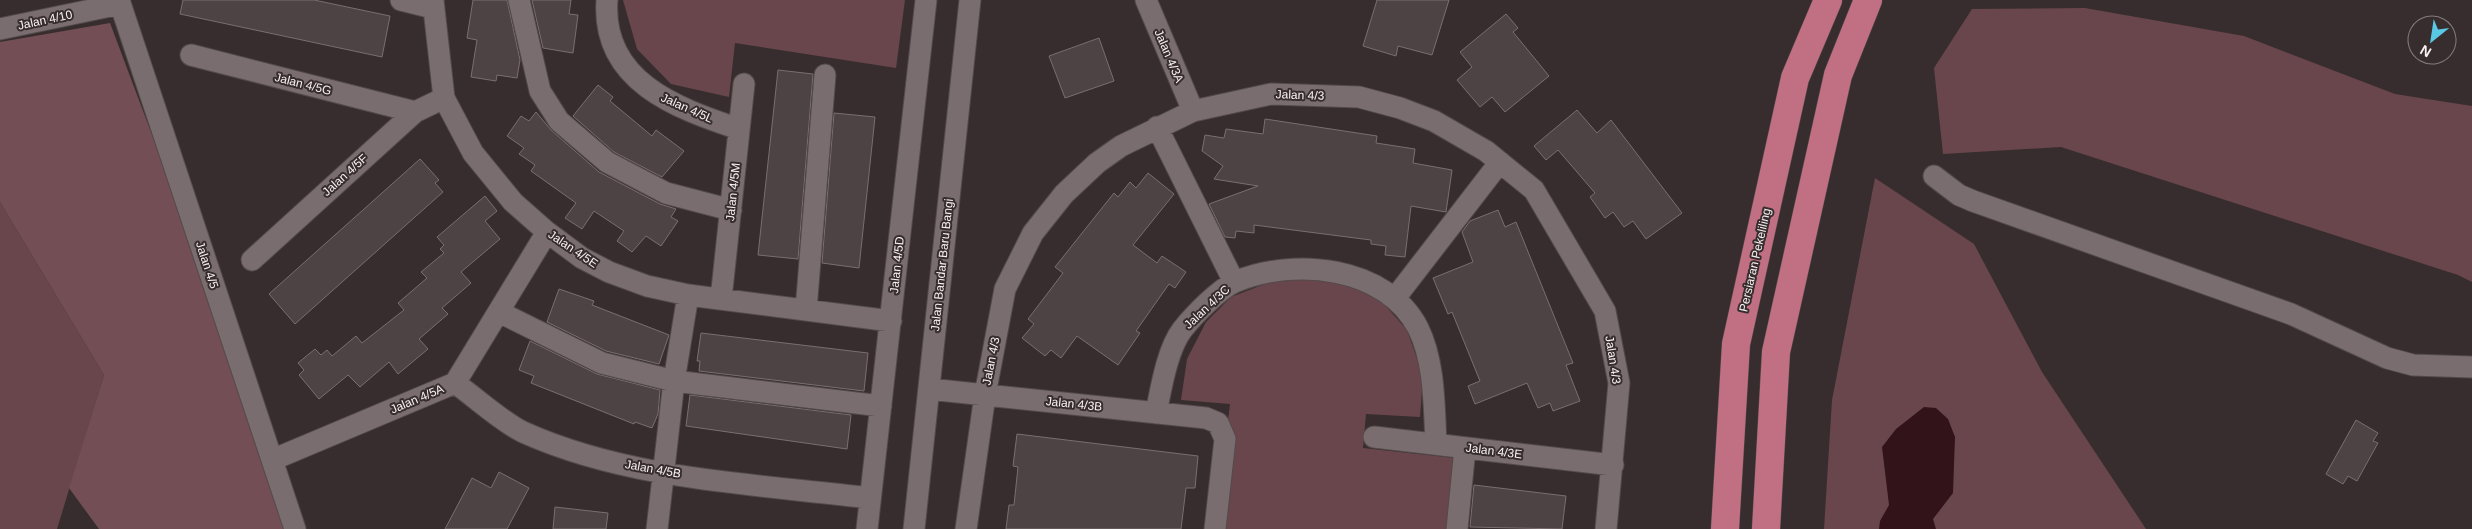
<svg xmlns="http://www.w3.org/2000/svg" width="2472" height="529" viewBox="0 0 2472 529" font-family="Helvetica,sans-serif">
	<style>
		.green { fill: #68464c }
		.forest { fill: #734f55 }
		.water { fill: #32131a }
		.building { fill: #4d4244; stroke: #7a6e70 }
		.lines { fill: none; stroke-linecap: round; stroke-linejoin: round }
		.minor-casing { stroke: #534a4c; stroke-width: 23 }
		.major-casing { stroke: #534a4c; stroke-width: 29 }
		.minor { stroke: #7a6d6f; stroke-width: 21 }
		.major { stroke: #c16f82; stroke-width: 28 }
		.labels { text-anchor: middle; stroke-width: 4; stroke-linejoin: round; paint-order: stroke }
		.street-label { font-size: 12px; fill: #f9f2f3; stroke: #372d2e }
	</style>
	<rect width="100%" height="100%" fill="#372d2e"/>
	<path class="green" d="M623 0H905L896 68 735 43 729 97 671 84 637 49Z
		M2085 8 2244 36 2395 94 2472 106V282L2458 275 2061 147 1943 154 1934 68 1972 9Z
		M1875 178 1974 244 2042 372 2146 529H1824L1832 400Z
		M0 202 104 375 57 529H0Z
		M1278 279 1328 280 1377 296 1407 330 1423 376 1420 417 1366 414 1363 448 1455 458 1447 529H1215L1230 404 1181 400 1187 359 1206 322 1231 297Z"/>
	<path class="forest" d="M110 23 300 529H99L69 488 104 375 0 202V42Z"/>
	<path class="water" d="M1924 407 1936 408 1948 419 1955 437 1953 493 1933 519 1936 529H1879L1880 521 1889 505 1882 447 1896 429Z"/>
	<path class="building" d="M183 0H314L390 16 382 57 180 14Z
		M473 0H507L520 60 517 78 497 75 496 81 471 77 477 40 467 38Z
		M532 0H571L569 14 578 15 573 53 543 48Z
		M1377 0H1449L1432 55 1398 46 1396 56 1363 46Z
		M1506 14 1518 28 1513 32 1549 76 1505 112 1492 97 1480 107 1457 80 1472 67 1460 52Z
		M1099 38 1114 81 1065 98 1049 56Z
		M778 70 813 74 798 259 758 255Z
		M598 85 613 97 610 101 652 136 656 130 684 151 662 177 614 152 573 116Z
		M1577 110 1597 133 1611 120 1682 213 1646 239 1633 221 1624 227 1613 212 1605 218 1590 197 1595 193 1558 150 1546 160 1534 146Z
		M536 112 551 130 599 172 660 204 676 209 671 217 678 221 661 246 646 236 632 252 617 241 624 231 594 211 582 229 565 218 576 203 531 171 535 165 519 154 524 148 507 136 521 116 529 121Z
		M834 113 875 117 859 268 822 263Z
		M1265 119 1377 136 1376 143 1415 149 1413 163 1452 170 1446 212 1411 206 1405 257 1385 255 1386 246 1371 244V240L1254 225V233L1236 231 1235 238 1225 237 1209 204 1258 186 1214 179 1223 166 1202 151 1205 135 1224 138 1226 129 1263 134Z
		M420 159 439 180 435 183 443 192 295 324 269 294Z
		M1148 173 1174 194 1133 245 1157 263 1162 256 1186 272 1175 288 1169 284 1136 331 1140 333 1118 365 1077 336 1061 358 1051 350 1045 356 1022 338 1034 324 1028 319 1063 273 1055 267 1114 193 1118 197 1130 182 1136 188Z
		M485 196 497 211 485 221 500 239 461 272 471 283 442 308 448 314 419 339 428 349 398 374 389 362 360 387 348 375 319 399 299 375 304 370 298 363 315 349 321 355 327 350 332 356 356 336 362 343 404 310 398 303 427 278 421 272 444 253 440 249 444 245 437 237Z
		M1498 210 1505 227 1516 222 1573 363 1566 365 1580 401 1553 411 1550 403 1538 408 1527 383 1475 404 1468 386 1480 381 1452 312 1448 314 1433 278 1473 262 1462 232 1470 221Z
		M559 289 594 301 592 305 669 335 659 364 606 351 547 322Z
		M701 333 868 353 864 391 699 371 700 361H697Z
		M530 341 597 374 660 390 658 414 652 428 635 422 634 424 531 383 534 376 519 370Z
		M690 395 851 415 847 449 686 426Z
		M2356 420 2378 433 2373 441 2378 443 2357 481 2348 476 2343 484 2326 474Z
		M1017 434 1198 456 1195 488H1186L1181 529H1006L1009 505H1014L1018 467 1013 466Z
		M499 472 529 488 507 529H445L472 478 491 488Z
		M1474 485 1566 496 1562 529 1470 527Z
		M555 507 608 513 606 529H553Z"/>
	<g class="lines">
		<defs>
			<path id="minor" d="M119 0 295 529
				M401 0 433 8
				M433 0 444 98 473 153 513 202 547 232 582 258 609 272 647 286 688 295 891 321
				M519 0 540 91 559 121 607 162 666 193 731 210
				M607 0C601 81 676 108 739 129
				M1146 0 1193 111
				M0 29 120 4
				M191 55 415 112
				M1157 127 1234 282
				M1934 176 1959 195 1973 201 2291 314 2387 358 2413 365 2472 367
				M252 260 415 112 444 98
				M1395 298 1500 162
				M721 299 744 84
				M806 310 825 75
				M499 312 602 363 674 381 881 406
				M455 383C475 397 502 422 523 432 629 480 756 484 870 498
				M929 389 1206 418 1218 423 1225 439 1215 529
				M1156 413C1161 389 1167 350 1182 330 1193 316 1219 289 1235 282 1294 257 1386 266 1418 328 1435 362 1434 407 1436 444
				M1374 437 1613 465
				M272 460 455 383 547 232
				M657 529 674 381 688 295
				M867 529 926 0
				M914 529 970 0
				M966 529 985 395 1005 289 1033 233 1064 194 1097 163 1121 146 1193 111 1271 94 1359 97 1400 108 1434 121 1486 151 1534 190 1605 311 1619 383 1606 529
				M1457 529 1465 448"/>
			<path id="major" d="M1725 529 1736 344 1795 78 1828 0
				M1766 529 1776 352 1838 75 1868 0"/>
		</defs>
		<use href="#minor" class="minor-casing"/>
		<use href="#major" class="major-casing"/>
		<use href="#minor" class="minor"/>
		<use href="#major" class="major"/>
	</g>
	<g class="labels">
		<g class="street-label">
			<text transform="translate(45 20) rotate(-12)" y="4">Jalan 4/10</text>
			<text transform="translate(1169 56) rotate(67)" y="4">Jalan 4/3A</text>
			<text transform="translate(303 84) rotate(14)" y="4">Jalan 4/5G</text>
			<text transform="translate(1300 95) rotate(2)" y="4">Jalan 4/3</text>
			<text transform="translate(687 108) rotate(24)" y="4">Jalan 4/5L</text>
			<text transform="translate(345 175) rotate(-42)" y="4">Jalan 4/5F</text>
			<text transform="translate(733 192) rotate(-84)" y="4">Jalan 4/5M</text>
			<text transform="translate(573 249) rotate(34)" y="4">Jalan 4/5E</text>
			<text transform="translate(1755 260) rotate(-77)" y="4">Persiaran Pekeliling</text>
			<text transform="translate(207 265) rotate(72)" y="4">Jalan 4/5</text>
			<text transform="translate(897 265) rotate(-84)" y="4">Jalan 4/5D</text>
			<text transform="translate(942 265) rotate(-84)" y="4">Jalan Bandar Baru Bangi</text>
			<text transform="translate(1207 307) rotate(-43)" y="4">Jalan 4/3C</text>
			<text transform="translate(1613 360) rotate(81)" y="4">Jalan 4/3</text>
			<text transform="translate(991 361) rotate(-79)" y="4">Jalan 4/3</text>
			<text transform="translate(417 399) rotate(-23)" y="4">Jalan 4/5A</text>
			<text transform="translate(1074 404) rotate(6)" y="4">Jalan 4/3B</text>
			<text transform="translate(1494 451) rotate(7)" y="4">Jalan 4/3E</text>
			<text transform="translate(653 469) rotate(10)" y="4">Jalan 4/5B</text>
		</g>
	</g>
	<g transform="translate(2432 40) rotate(210)"><circle r="24" fill="#372d2e" stroke="#857c7d"/>
	<path d="M0-4L9 19L0 12L-9 19Z" fill="#59c8e5"/>
	<text y="-8" font-size="14" font-weight="bold" text-anchor="middle" fill="#f9f2f3">N</text>
	</g>
</svg>
